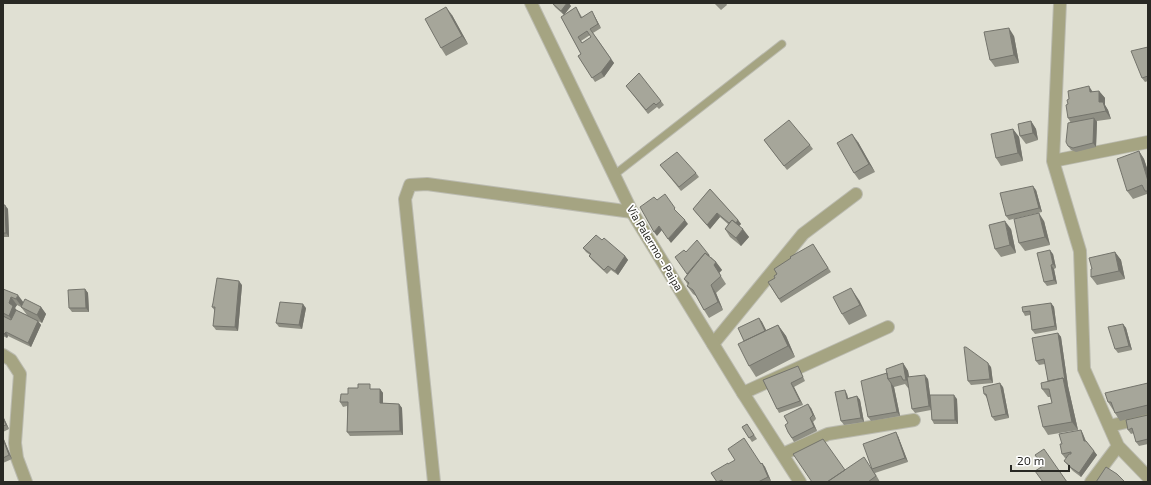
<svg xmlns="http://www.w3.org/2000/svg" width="1151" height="485" viewBox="0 0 1151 485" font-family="'Exo 2',sans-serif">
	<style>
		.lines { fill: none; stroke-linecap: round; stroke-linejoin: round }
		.service-casing { stroke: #bbbbb0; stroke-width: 9 }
		.minor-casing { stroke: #bbbbb0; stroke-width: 14 }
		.tertiary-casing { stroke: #bbbbb0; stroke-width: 14 }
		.service { stroke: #a5a482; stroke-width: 7 }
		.minor { stroke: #a5a482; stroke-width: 12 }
		.tertiary { stroke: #a5a482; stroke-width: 12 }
		.wall { fill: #8f8f84; fill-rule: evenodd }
		.shaded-wall { fill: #74746c }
		.building { fill: #a6a69a; stroke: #74746c; fill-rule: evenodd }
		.labels { text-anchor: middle; stroke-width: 3.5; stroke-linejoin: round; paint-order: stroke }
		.street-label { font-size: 11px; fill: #292924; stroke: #fff }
	</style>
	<rect width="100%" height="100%" fill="#e0e0d3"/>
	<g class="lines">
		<defs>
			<path id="service" d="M614 175 782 44"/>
			<path id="minor" d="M1060 3 1053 161 1080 251 1084 369 1118 446 1148 477
				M1053 161 1148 142
				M713 344 803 234 856 194
				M3 355 11 360 20 374 15 443 17 458 26 482
				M743 393 888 327
				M1109 426 1148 417
				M783 454 828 434 914 420
				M434 482 405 199 410 185 427 184 632 212
				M1091 482 1118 446"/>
			<path id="tertiary" d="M531 3 632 212 743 393 800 482"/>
		</defs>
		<use href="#service" class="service-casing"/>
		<use href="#minor" class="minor-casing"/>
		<use href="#tertiary" class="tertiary-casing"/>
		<use href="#service" class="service"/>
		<use href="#minor" class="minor"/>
		<use href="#tertiary" class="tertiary"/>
	</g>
	<path class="wall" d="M552 3 571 6 564 15 555 7Z
		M714 3H726L727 5 721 10Z
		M576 7 582 17 594 15 601 28 593 33 614 63 604 77 595 82 578 56 581 54 561 17ZM590 35 591 37 582 43 581 41Z
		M452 15 468 44 446 56 441 48Z
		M1014 36 1019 63 995 67 990 60Z
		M1148 47V81L1145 82 1142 78Z
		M626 86 661 101 664 105 659 109 657 107 648 114Z
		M1099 91 1105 98V105L1108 110 1111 119 1097 121 1096 147 1076 152 1071 150 1068 146 1071 123 1068 118V104L1093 92Z
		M1031 121 1036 129 1038 140 1026 144 1020 136Z
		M1013 129 1019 137 1023 161 1001 166 996 158Z
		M764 140 810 145 813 149 787 170Z
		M858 142 875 172 859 180 854 173Z
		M1139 151 1144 159 1148 171V195L1147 194 1133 199 1127 191Z
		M660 165 696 173 699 177 681 191Z
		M710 189 738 220 741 224 739 226 749 237 741 246 730 237 725 229 728 224 720 217 710 229 696 213 693 209Z
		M1036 190 1042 212 1009 220 1006 216Z
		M3 205 8 209 9 237H3Z
		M1044 221 1050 245 1025 251 1019 243Z
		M1011 229 1016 253 1001 257 995 249Z
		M602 240 625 256 628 260 618 275 611 270 607 274 592 260 589 256 590 255 586 252 583 248Z
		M813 244 831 272 781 303 768 282 775 278 777 274Z
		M686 252 711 257 716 262 722 270 719 273 726 284 716 293 723 310 709 318 704 310 696 296 693 294 687 286 688 285 684 279 687 274Z
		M1115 252 1121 260 1125 279 1097 285 1091 277 1092 269Z
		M1053 254 1056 268 1054 269 1057 284 1047 286 1044 282Z
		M242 285 238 331 216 330 213 326 215 311 212 307Z
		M3 289 24 303 41 307 46 314 42 323 38 321 41 325 31 347 8 336 7 338 3 336ZM17 305 21 307 27 315 16 310 15 308Z
		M85 289 88 293 89 312H72L69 308Z
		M859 300 867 316 849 325 842 314Z
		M1051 303 1054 307 1057 330 1035 334 1032 330 1030 315 1025 316 1023 312Z
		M306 308 302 329 279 327 276 323Z
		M759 318 762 322 766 330 778 325 786 336 795 357 756 377 749 366 744 341Z
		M1123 324 1126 328 1132 350 1118 353 1115 349Z
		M1058 333 1061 337 1068 386 1078 430 1048 435 1043 427 1052 403 1050 397H1048L1042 389 1048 381 1045 364 1039 365 1036 361Z
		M903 363 908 371 909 377 928 379 931 402 957 399 958 424H934L932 420 931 410 915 413 912 409 909 388H908L905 384 894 387 900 416 871 421 868 417 887 373Z
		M991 367 993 383 971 385 968 381Z
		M800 370 805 381 794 387 803 405 779 413 777 409 763 380Z
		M1148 383V414L1120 421 1108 402Z
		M1003 387 1009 418 995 421 992 417 987 398 984 394Z
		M373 389H380L383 393V403L399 404 402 408 403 435 350 436 347 432V406L343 407 340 402 348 394Z
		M847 394 848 398 857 396 860 400 864 422 844 425 841 421Z
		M811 408 816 419 813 422 817 431 794 442 788 432V423Z
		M1148 415V444L1139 446 1136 442 1134 433 1131 434 1128 430Z
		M3 416 9 429 3 432Z
		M747 424 757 439 752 442 742 427Z
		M1081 430 1083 434 1086 441 1097 455 1081 477 1073 471 1064 461 1067 458H1065L1062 454V444Z
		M898 436 908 462 875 473 880 482H812L845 470 871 468Z
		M3 437 12 459 3 463Z
		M761 463H762L765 467 771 481 768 482H717L711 473 729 464Z"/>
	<path class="shaded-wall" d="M567 3H569L571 6 564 15 561 11Z
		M446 7 452 15 468 44 462 36Z
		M592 11 594 15 601 28 598 24Z
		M1009 28 1014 36 1019 63 1014 55Z
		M611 59 614 63 604 77 601 72Z
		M1089 86 1094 94 1090 92Z
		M1099 91 1105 98V105L1108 110 1111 119 1099 102Z
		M1094 118 1097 122 1096 147 1093 143Z
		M1031 121 1036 129 1038 140 1033 133Z
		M1013 129 1019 137 1023 161 1018 153Z
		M852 134 858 142 875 172 869 164Z
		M1139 151 1144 159 1148 171V181Z
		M1033 186 1036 190 1042 212 1039 208Z
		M5 205 8 209 9 237 6 233Z
		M717 213 720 217 710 229 707 225Z
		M1039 213 1044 221 1050 245 1045 237Z
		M685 220 688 224 671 243 668 239Z
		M738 220 741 224 735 230 733 226Z
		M1005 221 1011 229 1016 253 1010 245Z
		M659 226 662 230 657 236 654 232Z
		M743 229 749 237 741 246 736 238Z
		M1050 250 1053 254 1056 268 1053 264Z
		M1115 252 1121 260 1125 279 1119 271Z
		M625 256 628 260 618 275 615 271Z
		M716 262 722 270 719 273 726 284 714 265Z
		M1051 265 1054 269 1057 284 1054 280Z
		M239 281 242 285 238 331 235 327Z
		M711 285 716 293 723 310 718 302Z
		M851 288 859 300 867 316 860 305Z
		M85 289 88 293 89 312 86 308Z
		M18 295 24 303 22 307 16 299Z
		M11 297 17 305 15 308 19 313 14 324 9 316V303Z
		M1051 303 1054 307 1057 330 1055 326Z
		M303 304 306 308 302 329 299 325Z
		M41 307 46 314 42 323 37 315Z
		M759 318 762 322 772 342 769 338Z
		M38 321 41 325 31 347 28 343Z
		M1123 324 1126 328 1132 350 1129 346Z
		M778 325 786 336 795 357 788 346Z
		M6 332 8 336 7 338 4 334Z
		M1058 333 1061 337 1068 386 1078 430 1072 422 1063 378Z
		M903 363 908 371 911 387 906 380Z
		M988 363 991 367 993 383 990 379Z
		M925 375 928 379 932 410 929 406Z
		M791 383 794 387 803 405 800 401Z
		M891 383 894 387 900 416 897 412Z
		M1000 383 1003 387 1009 418 1006 414Z
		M380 389 383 393V407L380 403Z
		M845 390 847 394 849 403 847 399Z
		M954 395 957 399 958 424 955 420Z
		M857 396 860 400 864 422 861 418Z
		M399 404 402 408 403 435 400 431Z
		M808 404 811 408 816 419 813 415Z
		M3 416 9 429 6 425 3 418Z
		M810 418 813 422 817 431 814 427Z
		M1081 430 1083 434 1087 445 1084 441Z
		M896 432 898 436 908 462 905 458Z
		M3 437 12 459 9 455 3 439Z
		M1094 451 1097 455 1081 477 1079 473Z
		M762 463 765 467 771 481 768 477Z"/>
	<path class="building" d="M552 3H567L561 11Z
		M446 7 462 36 441 48 425 19Z
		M576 7 581 18 592 11 598 24 590 29 611 59 601 72 592 78 578 56 581 54 561 17ZM587 31 591 37 582 43 578 37Z
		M1009 28 1014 55 990 60 984 32Z
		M1148 47V76L1142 78 1131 51Z
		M639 73 661 101 656 105 654 103 646 110 626 86Z
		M1089 86 1090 92 1099 91V102H1103L1106 111 1068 118 1066 105 1068 104 1067 100 1069 99 1068 91Z
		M1094 118 1093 143 1073 148 1068 146 1066 142 1068 123Z
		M789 120 810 145 784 166 764 140Z
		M1031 121 1033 133 1020 136 1018 124Z
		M1013 129 1018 153 996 158 991 134Z
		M852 134 869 164 854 173 837 143Z
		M1139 151 1148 181V191H1145L1142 185 1127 191 1117 159Z
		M677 152 696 173 679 187 660 165Z
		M1033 186 1039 208 1006 216 1000 193Z
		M710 189 738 220 736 223 732 220 729 223 717 213 707 225 693 209Z
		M665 194 675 208 674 209 685 220 668 239 659 226 654 232 640 207 654 197 657 200Z
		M3 205H5L6 233H3Z
		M1039 213 1045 237 1019 243 1014 219Z
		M732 220 743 229 736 238 725 229Z
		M1005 221 1010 245 995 249 989 225Z
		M596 235 602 240 604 238 625 256 615 271 608 266 604 270 589 256 591 254 583 248Z
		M697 240 709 255V256L705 253 687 274 675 257 684 250 686 252Z
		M813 244 828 268 779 299 768 282 775 278 774 276 777 274 774 269 791 258 790 257Z
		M1050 250 1053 264 1051 265 1054 280 1044 282 1037 253Z
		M1115 252 1119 271 1091 277V269H1092L1089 258Z
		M705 253 716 262 714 265 721 276 711 285 718 302 704 310 693 290 687 286 689 283 684 279Z
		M217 278 239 281 235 327 213 326 215 307H212L213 303Z
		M851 288 860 305 842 314 833 297Z
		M3 289 18 295 16 299 11 297 9 303 13 306 9 316 3 313Z
		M85 289 86 308H69L68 290Z
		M25 299 41 307 37 315 21 307Z
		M280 302 303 304 299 325 276 323Z
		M1051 303 1055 326 1032 330 1030 311 1023 312 1022 307Z
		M16 310 38 321 28 343 6 332 4 334 3 333V316L11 320Z
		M759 318 765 331 744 341 738 328Z
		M1123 324 1129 346 1115 349 1108 327Z
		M778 325 788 346 749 366 738 344Z
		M1058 333 1065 381 1063 378 1048 381 1044 359 1036 361 1032 338Z
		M964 347H966L988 363 990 379 968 381Z
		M903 363 906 380H903L901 376 888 379 886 369Z
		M798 366 803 377 791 383 800 401 777 409 763 380Z
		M887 373 888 379 891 383 897 412 868 417 861 381Z
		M925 375 929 406 912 409 907 377Z
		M1063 378 1072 422 1043 427 1038 406 1052 403 1049 389H1042L1041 383Z
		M1000 383 1006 414 992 417 986 394H984L983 387Z
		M1148 383V405L1115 413 1111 402H1108L1105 393Z
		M358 384H370V389H380V403L399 404 400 431 347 432 348 402H340L341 394H348V388H358Z
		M845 390 847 399 857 396 861 418 841 421 835 392Z
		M930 395H954L955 420H932Z
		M808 404 813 415 810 418 814 427 792 438 788 432 785 425 788 423 784 416Z
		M1148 415V439L1136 442 1132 428 1128 430 1126 420Z
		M3 418 6 425 3 426Z
		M747 424 754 435 749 438 742 427Z
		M1081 430 1084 441H1086L1094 451 1079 473 1070 467V466L1064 461 1069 454H1071V452L1062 454 1060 444H1062L1059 434Z
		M896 432 905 458 872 469 863 444Z
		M744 438 761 464 762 463 768 477 758 482H723L722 480 717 482 711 473 728 463V464L735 460 728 449Z
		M3 439 9 455 3 458Z
		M823 439 845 470 827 482H812L793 454Z
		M1044 449 1067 482H1043L1035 471 1043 466 1035 455Z
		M864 457 876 476 868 482H827Z
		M1106 467 1117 474 1125 482H1096Z"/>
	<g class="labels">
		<g class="street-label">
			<text transform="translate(655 248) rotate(59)" y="4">Vía Palermo - Paipa</text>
		</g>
	</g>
	<rect width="1151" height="485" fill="none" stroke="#292924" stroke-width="8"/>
	<path d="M1011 465v6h58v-6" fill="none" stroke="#292924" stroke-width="2"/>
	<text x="1017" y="465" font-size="12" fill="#292924" stroke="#ffffff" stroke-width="3" paint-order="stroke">20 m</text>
</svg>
